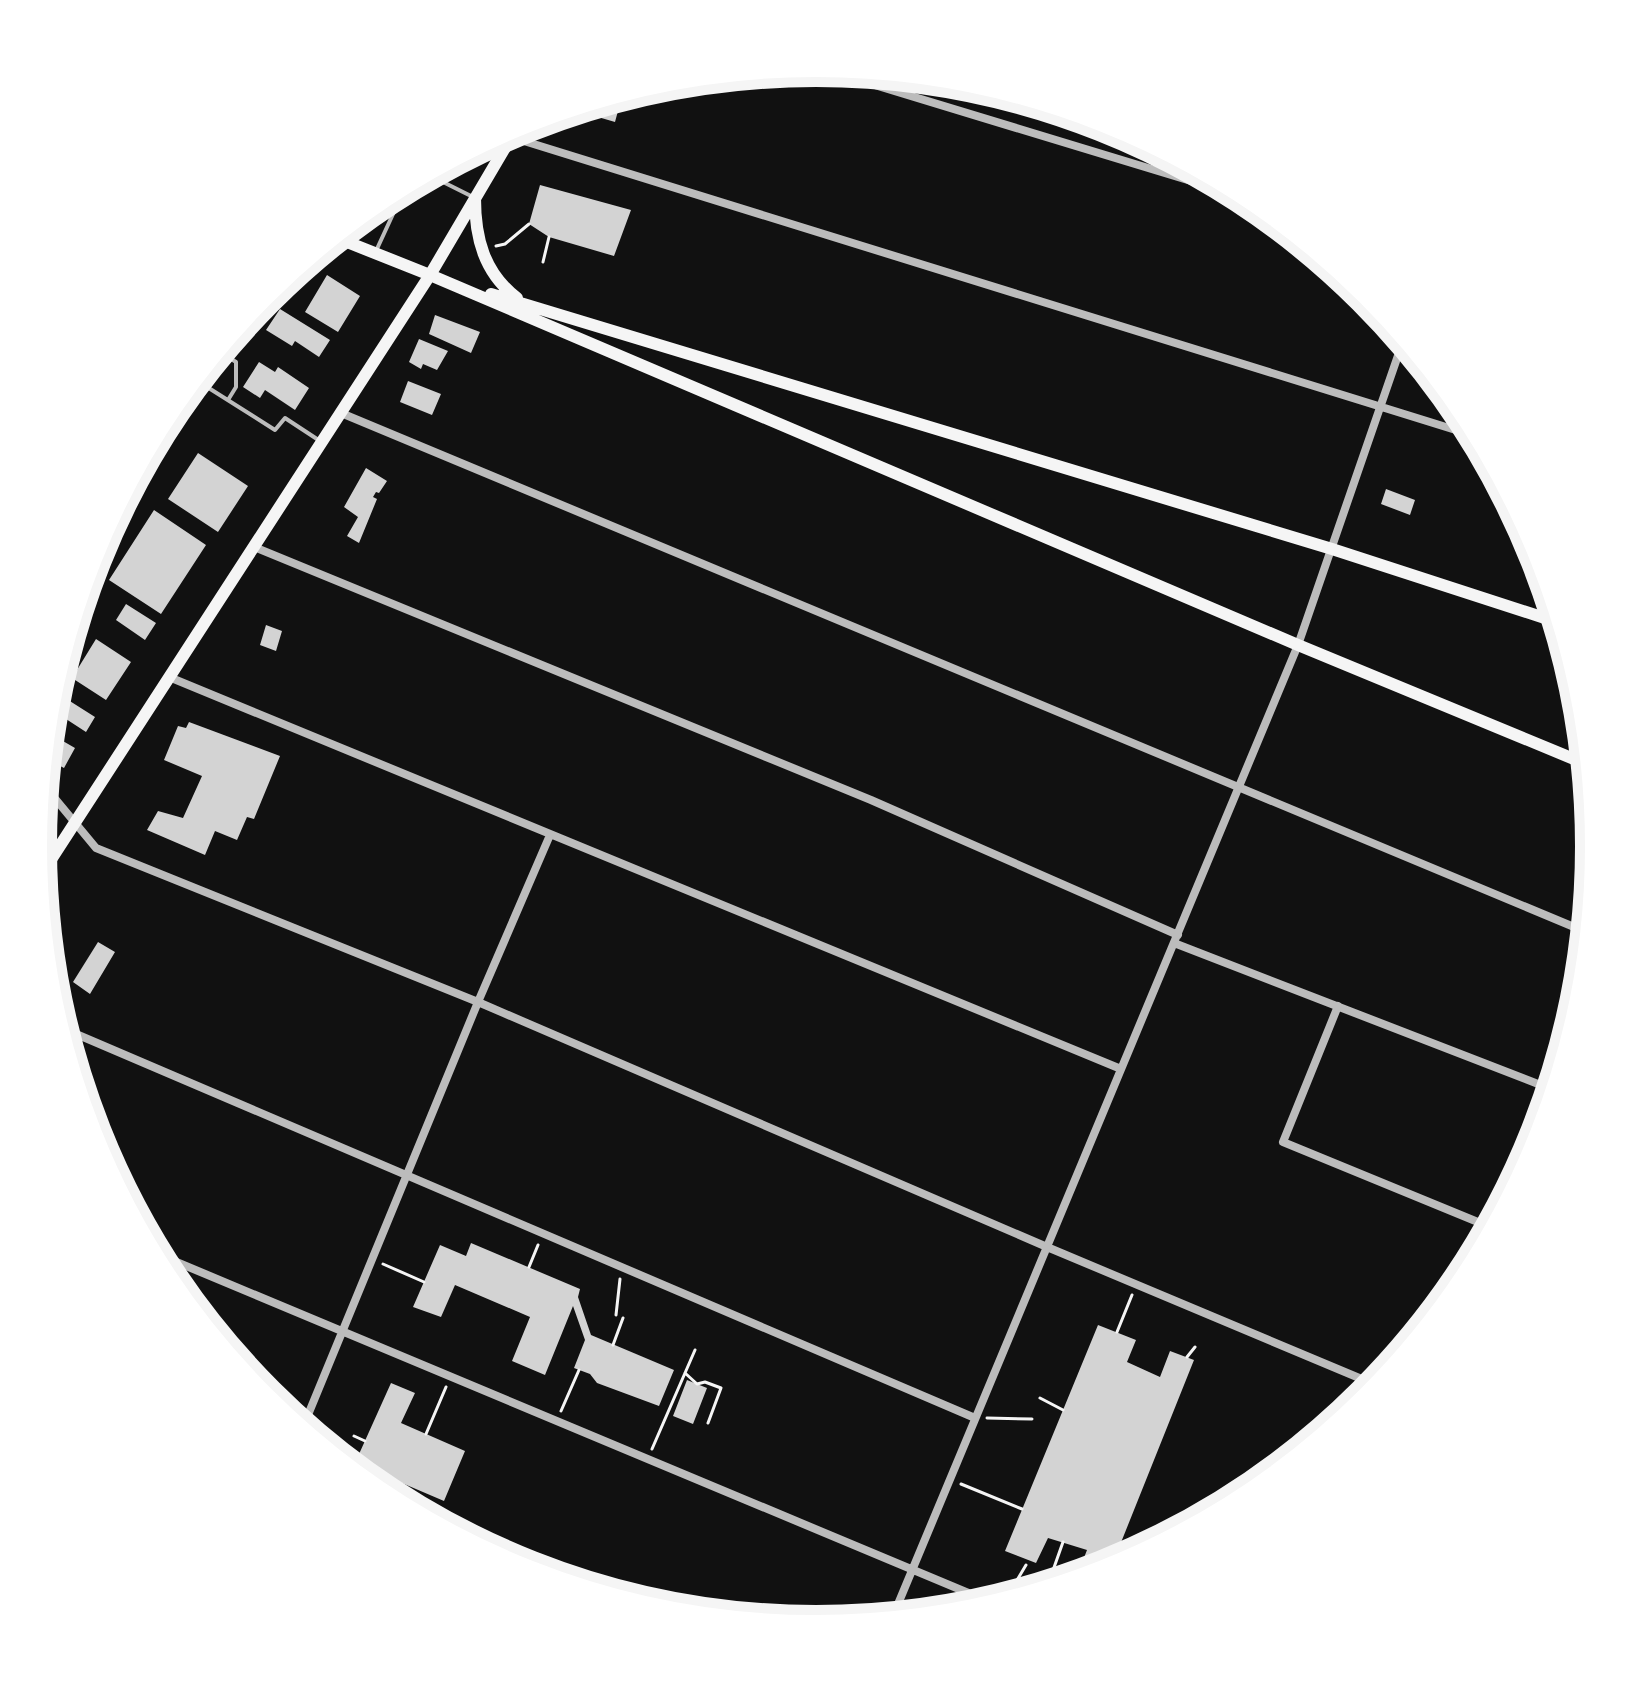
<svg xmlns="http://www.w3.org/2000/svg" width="1632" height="1692" viewBox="0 0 1632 1692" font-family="'IBM Plex Serif',serif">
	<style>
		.building { fill: #d3d3d3 }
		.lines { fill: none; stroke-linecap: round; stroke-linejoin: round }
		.path { stroke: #f5f5f5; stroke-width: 3 }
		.service { stroke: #bcbcbc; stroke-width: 4 }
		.minor { stroke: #bcbcbc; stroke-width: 8 }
		.secondary { stroke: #f5f5f5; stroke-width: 12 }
		.rim { fill: none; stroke: #f5f5f5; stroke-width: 10 }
	</style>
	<rect width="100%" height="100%" fill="#111"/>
	<path class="building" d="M622 96 615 122 574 110Z
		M540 185 631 210 614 256 549 237 529 224Z
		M327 275 360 296 338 332 305 312Z
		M280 309 330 340 319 357 295 341 292 346 266 330Z
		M435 315 480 332 471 353 429 334Z
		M419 339 448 351 437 370 423 364 421 369 409 362Z
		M259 362 275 372 278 367 309 388 295 410 265 390 260 398 243 387Z
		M408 381 441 394 432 415 400 402Z
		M198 453 248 486 218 532 168 499Z
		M366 468 387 481 379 493 376 492 373 497 377 499 359 543 347 536 358 517 344 507Z
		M1386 489 1415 500 1410 515 1381 504Z
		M154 510 206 545 161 614 109 580Z
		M126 604 156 623 145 640 116 620Z
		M266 625 282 631 276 651 260 645Z
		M96 639 131 662 106 700 72 678Z
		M54 691 95 717 86 732 66 719 64 723 51 715Z
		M189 722 280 756 254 819 247 817 237 840 215 831 205 855 147 830 158 811 183 818 202 776 164 760 178 726 186 728Z
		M49 733 75 748 64 768 47 759Z
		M98 942 115 952 90 994 73 982Z
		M471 1243 580 1289 578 1297 591 1335 674 1370 659 1406 597 1383 590 1374 574 1368 585 1340 573 1306 545 1375 512 1361 530 1317 455 1285 441 1317 413 1307 440 1245 466 1256Z
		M1098 1325 1136 1340 1127 1362 1160 1377 1170 1351 1194 1360 1112 1565 1077 1576 1087 1550 1048 1538 1036 1563 1005 1551Z
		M687 1380 707 1388 693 1424 673 1416Z
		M391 1383 415 1393 401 1423 465 1451 444 1501 355 1463Z"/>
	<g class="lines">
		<path class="path" d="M496 246 505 244 529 224
			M543 262 549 237
			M383 1264 424 1282
			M529 1267 538 1245
			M616 1315 620 1279
			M1117 1332 1132 1295
			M613 1345 623 1318
			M1187 1357 1195 1347
			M685 1373 697 1384 705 1382 721 1388 708 1423
			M1040 1398 1063 1410
			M561 1411 579 1370
			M987 1418 1032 1419
			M426 1434 446 1387
			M354 1436 365 1441
			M652 1449 695 1350
			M961 1484 1022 1509
			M1051 1576 1063 1542
			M1007 1597 1026 1565"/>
		<path class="service" d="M411 184 419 188 443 182 473 197
			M374 207 392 214
			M376 251 405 188
			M220 352 236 362V387L228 400
			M196 380 275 430 285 418 320 441"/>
		<path class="minor" d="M822 69 1247 198
			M511 137 1475 436
			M341 413 1586 932
			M254 547 871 800 1178 935
			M169 677 1121 1069
			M43 791 52 795 96 848 478 1002 1047 1247 1376 1385
			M1174 943 1551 1089
			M1338 1006 1283 1142 1490 1227
			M62 1028 975 1418
			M155 1253 990 1602
			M303 1427 478 1002 550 835
			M893 1616 1298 645 1403 341"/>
		<path class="secondary" d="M475 198C475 238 484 273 517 298
			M337 238 430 275 1298 645 1586 764
			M491 294 1332 549 1557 622
			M41 875 430 275 516 129"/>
	</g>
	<path d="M0 0H1632V1692H0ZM52 846a764 764 0 1 1 1528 0a764 764 0 1 1-1528 0Z" fill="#fff" fill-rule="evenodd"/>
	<path class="rim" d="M52 846a764 764 0 1 1 1528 0a764 764 0 1 1-1528 0Z"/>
</svg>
